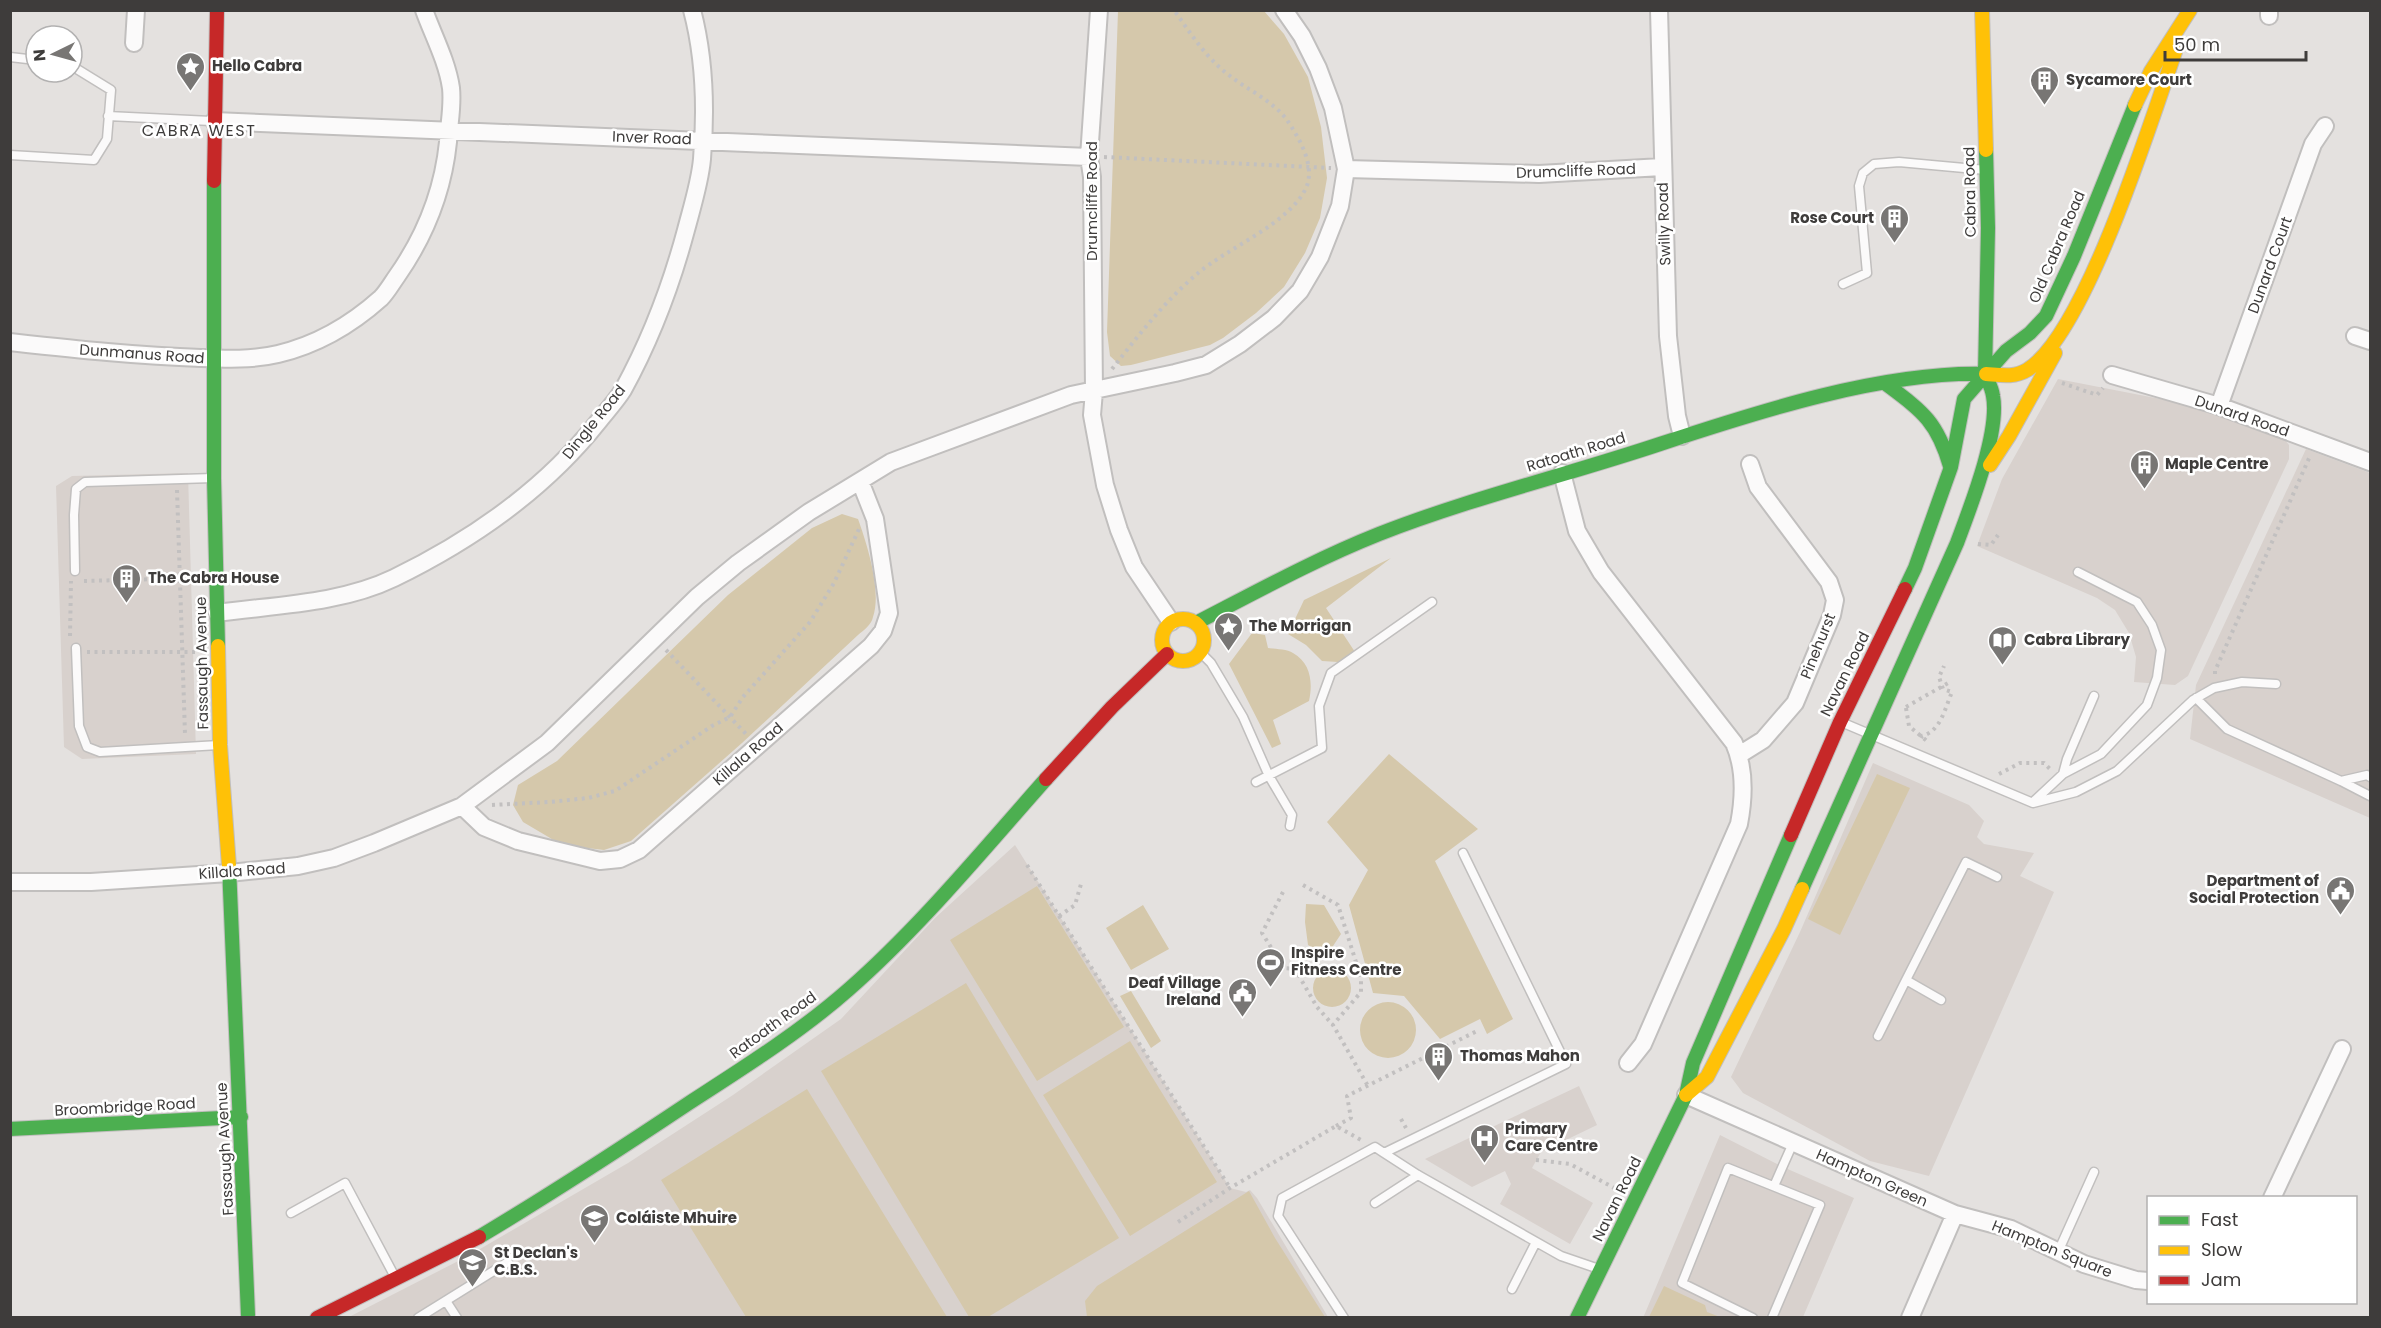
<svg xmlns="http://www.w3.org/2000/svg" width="2381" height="1328" viewBox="0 0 2381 1328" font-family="Poppins,sans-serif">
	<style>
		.built { fill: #d8d1cd }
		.green { fill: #d5c8ab }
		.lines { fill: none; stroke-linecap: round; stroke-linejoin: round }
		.lane-casing { stroke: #c1bfbe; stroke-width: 11 }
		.street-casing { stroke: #c1bfbe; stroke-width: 20 }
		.fast-casing { stroke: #c1bfbe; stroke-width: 16 }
		.slow-casing { stroke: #c1bfbe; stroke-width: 16 }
		.jam-casing { stroke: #c1bfbe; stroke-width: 16 }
		.path { stroke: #c2c0c0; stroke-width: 4; stroke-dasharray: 3 4.5; stroke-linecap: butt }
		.lane { stroke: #fbfafa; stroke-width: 8 }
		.street { stroke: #fbfafa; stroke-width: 16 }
		.fast { stroke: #4caf50; stroke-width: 14 }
		.slow { stroke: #ffc107; stroke-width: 14 }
		.jam { stroke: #c62828; stroke-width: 14 }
		.labels { text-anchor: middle; stroke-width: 5; stroke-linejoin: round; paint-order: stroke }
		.poi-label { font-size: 15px; font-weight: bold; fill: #3e3c3b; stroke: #fff; text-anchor: start }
		.street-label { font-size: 15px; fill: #3e3c3b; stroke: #fff }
		.neighbourhood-label { font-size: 16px; letter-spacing: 1.5px; fill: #3e3c3b; stroke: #fff }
	</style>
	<rect width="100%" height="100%" fill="#e4e1df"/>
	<path class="built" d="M2058 379 2181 403 2281 435 2289 445V459L2188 676 2175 685 2134 682 2136 657 2129 633 2115 610 2097 598 1977 546 2002 479Z
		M2306 449 2370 473V818L2190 739 2196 685Z
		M188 473 196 754 82 759 64 747 56 486 72 476Z
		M1873 763 1969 805 1984 821 1977 837 1984 844 2034 853 2020 876 2054 892 1929 1176 1870 1161 1743 1093 1731 1077 1800 932Z
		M1015 845 1230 1188 1246 1192 1250 1190 1257 1198 1328 1317 347 1318 468 1256 628 1163 733 1095 841 1019 935 918Z
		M1579 1086 1597 1125 1541 1152 1532 1168 1593 1203 1570 1244 1500 1204 1511 1184 1505 1171 1472 1187 1425 1159Z
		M1720 1135 1783 1167 1854 1198 1803 1317 1643 1318Z"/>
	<path class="green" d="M1118 11H1264L1284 34 1308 77 1321 127 1327 178 1320 218 1305 253 1284 287 1256 313 1223 338 1210 345 1131 365 1121 366 1110 356 1107 332Z
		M842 514 858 519C867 544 882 591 873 617 872 624 863 631 858 635L742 743 631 841 604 850 562 845 523 822 513 805 518 785 557 761 728 595 812 528Z
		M1391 558 1326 608 1355 652 1338 662 1322 661 1306 645 1288 634 1304 600Z
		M1252 633 1265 635 1268 648C1275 649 1287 649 1293 653 1311 663 1313 683 1309 701L1273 720 1281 744 1272 748 1229 664Z
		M1389 754 1478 829 1435 861 1513 1019 1487 1034 1480 1019 1440 1039 1404 996 1373 993 1349 905 1368 870 1327 822Z
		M1877 774 1910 788 1840 935 1808 919Z
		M1037 886 1124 1027 1037 1081 950 940Z
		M1306 904 1324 905 1341 934 1329 952 1322 954 1308 945 1305 922Z
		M1143 905 1169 949 1131 970 1106 928Z
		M1313 988a19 19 0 1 1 38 0a19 19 0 1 1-38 0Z
		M966 983 1119 1238 988 1317H969L821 1071Z
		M1131 991 1161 1041 1151 1048 1120 996Z
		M1360 1030a28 28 0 1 1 56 0a28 28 0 1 1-56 0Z
		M1130 1041 1217 1182 1130 1236 1043 1095Z
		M807 1089 947 1317H746L661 1180Z
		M1249 1191 1275 1238 1325 1317H1087L1085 1301 1097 1286Z
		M1664 1286 1705 1305 1707 1312 1720 1317H1649Z"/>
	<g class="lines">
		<defs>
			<path id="lane" d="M10 57 36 60
				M108 116 211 121
				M10 155 94 160 107 139 111 90 72 66
				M1843 284 1867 273 1859 186 1863 173 1874 164 1899 162 1986 170
				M75 571 74 515 76 489 85 482 213 478
				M76 648 79 726 87 747 100 752 219 745
				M1200 652 1211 663 1243 717 1269 776 1292 815 1290 826
				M2196 698 2227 729 2341 781 2367 775 2370 777
				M1841 722 2033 803 2076 792 2117 771 2193 700 2214 688 2242 682 2276 684
				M2063 774 2067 759 2094 696
				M2341 781 2370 796
				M1256 782 1322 748 1319 706 1331 673 1432 602
				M2033 802 2063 774 2101 754 2147 705 2157 678 2161 650 2152 625 2137 602 2078 572
				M1463 853 1566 1064 1384 1153 1418 1175 1561 1256 1599 1269
				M1941 1000 1906 980 1966 862 1997 877
				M1878 1036 1906 980
				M1774 1186 1793 1143
				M1375 1203 1418 1175
				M291 1213 345 1183 395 1277
				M2058 1252 2094 1172
				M1512 1289 1536 1242
				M446 1301 457 1318
				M418 1318 508 1262
				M1344 1318 1278 1216 1282 1198 1375 1147 1384 1153
				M1753 1318 1682 1283 1728 1168 1820 1205 1772 1318"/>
			<path id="street" d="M1099 10 1089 157 1092 177 1094 391 1092 415 1105 485 1119 530 1134 567 1171 622
				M1659 10 1668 336 1677 416 1682 436
				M2269 16V10
				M134 43 136 10
				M214 121 1089 157
				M1346 169 1539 174 1662 167
				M2355 336 2370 341
				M10 342C74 349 137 356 201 358 226 359 253 360 278 354 316 345 352 324 381 298 387 292 392 283 397 276 425 236 443 191 448 142 449 123 453 107 451 88 447 61 433 35 424 10
				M2112 375 2219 406 2370 462
				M2219 406 2313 144 2325 126
				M1562 473 1577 531 1601 572 1734 743C1745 768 1744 798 1739 824L1643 1044 1628 1063
				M217 613C275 605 340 604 394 578 472 540 544 490 598 422 606 412 616 401 623 390 651 339 671 286 686 230 692 207 700 182 702 159 706 110 705 59 692 10
				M1739 755 1763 740 1795 703 1832 615 1835 600 1829 582 1758 487 1750 464
				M462 806 484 827 518 841 600 861 620 859 639 850 871 646 883 631 889 613 875 519 860 481
				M10 882H91L229 873 298 866 334 858 374 843 462 806 547 743 697 597 738 563 809 512 891 462 1071 395 1175 373 1206 365 1240 344 1274 318 1300 291 1320 257 1340 206 1346 169 1333 108 1318 68 1302 36 1284 10
				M1686 1095 1955 1214 2011 1229 2084 1264 2136 1280 2148 1281
				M2272 1198 2342 1049
				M1910 1318 1955 1214"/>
			<path id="fast" d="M214 181V478L218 646
				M1886 384C1922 411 1937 421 1950 466
				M1905 589 1915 568 1951 467 1964 399 2006 351 2030 333 2046 316 2074 256 2135 105
				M1196 623C1256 592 1316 559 1379 534 1471 498 1567 475 1660 444 1757 412 1883 371 1986 374
				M229 866 248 1315
				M1802 889 1957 543C1970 508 2000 432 1993 396 1992 388 1988 381 1985 374L1988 228 1986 150
				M10 1129 241 1117
				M479 1237C551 1194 620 1149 689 1103 743 1068 799 1033 848 990 920 927 982 851 1046 779
				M1577 1318 1686 1095 1693 1063 1791 835"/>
			<path id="slow" d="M1982 10 1986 150
				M2135 105 2151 71 2190 10
				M1986 374C2000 375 2014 378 2027 370 2085 335 2151 121 2175 52
				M1990 465 2009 436 2055 353
				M1162 640a21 21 0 1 1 42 0a21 21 0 1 1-42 0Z
				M218 646 220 745 229 866
				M1686 1095 1707 1077 1784 929 1802 889"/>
			<path id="jam" d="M214 181 217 10
				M1046 779 1112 707 1167 654
				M1791 835 1840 722 1905 589
				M317 1318 479 1237"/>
		</defs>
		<use href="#lane" class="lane-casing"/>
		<use href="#street" class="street-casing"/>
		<use href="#fast" class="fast-casing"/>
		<use href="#slow" class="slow-casing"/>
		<use href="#jam" class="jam-casing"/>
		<path class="path" d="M1104 157 1331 168
			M1112 369C1138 336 1164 302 1197 274 1227 248 1289 224 1306 188 1316 166 1299 138 1287 120 1273 101 1248 90 1230 76 1206 58 1191 34 1174 10
			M2062 383 2097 395 2103 388
			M177 490 185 734
			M1978 544 1991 545 1998 535
			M84 581 197 578
			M70 636 71 581
			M666 650 746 734
			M87 652H199
			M2215 674V671L2310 456
			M1906 707 1948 683
			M1906 708 1909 726 1928 742
			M1921 738 1922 736C1941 731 1945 708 1952 692L1943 689 1939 677 1944 666
			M1999 774 2020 763H2044L2050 769
			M492 805 549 802 588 798 615 791 712 726 730 717 743 697 810 622 834 583 859 529
			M1027 865 1230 1188
			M1303 885 1338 905 1361 978V992L1333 1025 1368 1086
			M1283 892 1262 933 1284 968 1295 969 1317 1007 1333 1025
			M1059 916 1075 905 1081 884
			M1401 1119 1406 1128
			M1336 1126 1351 1118 1347 1096 1477 1031
			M1536 1160 1570 1164 1618 1190
			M1178 1222 1230 1188 1336 1126 1363 1141"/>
		<use href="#lane" class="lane"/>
		<use href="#street" class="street"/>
		<use href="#fast" class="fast"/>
		<use href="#slow" class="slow"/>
		<use href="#jam" class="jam"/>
	</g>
	<defs>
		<symbol id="sight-pin" viewBox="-11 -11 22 30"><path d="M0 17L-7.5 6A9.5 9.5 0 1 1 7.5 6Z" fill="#787674" stroke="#fff"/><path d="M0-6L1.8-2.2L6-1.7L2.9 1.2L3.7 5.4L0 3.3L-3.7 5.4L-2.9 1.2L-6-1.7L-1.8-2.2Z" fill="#fff"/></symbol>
		<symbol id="building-pin" viewBox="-11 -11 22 30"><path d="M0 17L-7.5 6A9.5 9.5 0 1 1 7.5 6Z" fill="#787674" stroke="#fff"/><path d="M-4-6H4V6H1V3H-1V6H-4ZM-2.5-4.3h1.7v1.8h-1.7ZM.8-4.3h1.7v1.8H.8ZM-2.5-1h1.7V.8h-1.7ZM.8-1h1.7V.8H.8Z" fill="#fff"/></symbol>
		<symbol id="library-pin" viewBox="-11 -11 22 30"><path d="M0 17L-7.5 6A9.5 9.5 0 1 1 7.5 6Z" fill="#787674" stroke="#fff"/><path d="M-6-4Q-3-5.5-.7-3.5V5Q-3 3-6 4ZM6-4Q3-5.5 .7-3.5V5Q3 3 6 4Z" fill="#fff"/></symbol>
		<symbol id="civic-pin" viewBox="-11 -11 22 30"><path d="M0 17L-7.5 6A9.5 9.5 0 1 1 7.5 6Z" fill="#787674" stroke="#fff"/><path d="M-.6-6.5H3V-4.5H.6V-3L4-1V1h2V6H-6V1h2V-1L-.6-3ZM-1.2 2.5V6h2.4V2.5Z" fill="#fff"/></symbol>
		<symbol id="stadium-pin" viewBox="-11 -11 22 30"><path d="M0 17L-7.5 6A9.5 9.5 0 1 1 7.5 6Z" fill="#787674" stroke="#fff"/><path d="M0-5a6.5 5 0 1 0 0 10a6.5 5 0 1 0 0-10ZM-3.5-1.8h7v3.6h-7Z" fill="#fff"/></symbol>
		<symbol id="hospital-pin" viewBox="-11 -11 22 30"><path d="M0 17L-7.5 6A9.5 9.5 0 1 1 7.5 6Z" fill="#787674" stroke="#fff"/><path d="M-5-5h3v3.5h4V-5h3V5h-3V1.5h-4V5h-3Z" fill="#fff"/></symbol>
		<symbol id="school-pin" viewBox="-11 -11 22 30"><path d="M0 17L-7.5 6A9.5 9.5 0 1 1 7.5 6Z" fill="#787674" stroke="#fff"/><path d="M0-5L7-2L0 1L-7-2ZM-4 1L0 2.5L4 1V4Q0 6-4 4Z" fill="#fff"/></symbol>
	</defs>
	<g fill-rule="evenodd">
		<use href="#sight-pin" x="174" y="50" width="33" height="45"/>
		<use href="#building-pin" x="2028" y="64" width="33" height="45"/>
		<use href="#building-pin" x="1878" y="202" width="33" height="45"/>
		<use href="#building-pin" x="2128" y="448" width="33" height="45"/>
		<use href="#building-pin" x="110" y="562" width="33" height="45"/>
		<use href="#sight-pin" x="1212" y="610" width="33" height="45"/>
		<use href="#library-pin" x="1986" y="624" width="33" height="45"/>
		<use href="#civic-pin" x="2324" y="874" width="33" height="45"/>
		<use href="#stadium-pin" x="1254" y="946" width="33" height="45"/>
		<use href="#civic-pin" x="1226" y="976" width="33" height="45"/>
		<use href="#building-pin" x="1422" y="1040" width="33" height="45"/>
		<use href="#hospital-pin" x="1468" y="1122" width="33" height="45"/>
		<use href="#school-pin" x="578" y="1202" width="33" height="45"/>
		<use href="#school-pin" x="456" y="1246" width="33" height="45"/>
	</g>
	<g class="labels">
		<g class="poi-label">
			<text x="212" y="71">Hello Cabra</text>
			<text x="2066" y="85">Sycamore Court</text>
			<text x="1874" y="223" text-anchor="end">Rose Court</text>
			<text x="2165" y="469">Maple Centre</text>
			<text x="148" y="583">The Cabra House</text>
			<text x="1249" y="631">The Morrigan</text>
			<text x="2024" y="645">Cabra Library</text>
			<text x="2319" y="886" text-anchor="end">Department of<tspan x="2319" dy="17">Social Protection</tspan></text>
			<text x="1291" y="958">Inspire<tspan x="1291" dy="17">Fitness Centre</tspan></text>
			<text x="1221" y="988" text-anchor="end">Deaf Village<tspan x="1221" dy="17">Ireland</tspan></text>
			<text x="1460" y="1061">Thomas Mahon</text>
			<text x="1505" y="1134">Primary<tspan x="1505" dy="17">Care Centre</tspan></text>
			<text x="616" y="1223">Coláiste Mhuire</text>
			<text x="494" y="1258">St Declan's<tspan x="494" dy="17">C.B.S.</tspan></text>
		</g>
		<g class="street-label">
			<text transform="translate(652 138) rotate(2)" y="5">Inver Road</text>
			<text transform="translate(1576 171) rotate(-2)" y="5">Drumcliffe Road</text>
			<text transform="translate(1970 192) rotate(-91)" y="5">Cabra Road</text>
			<text transform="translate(1092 201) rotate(-90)" y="5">Drumcliffe Road</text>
			<text transform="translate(1664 224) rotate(-92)" y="5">Swilly Road</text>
			<text transform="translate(2057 247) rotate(-67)" y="5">Old Cabra Road</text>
			<text transform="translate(2270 265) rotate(-70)" y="5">Dunard Court</text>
			<text transform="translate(142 354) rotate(4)" y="5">Dunmanus Road</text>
			<text transform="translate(2242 416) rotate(19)" y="5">Dunard Road</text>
			<text transform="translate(594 422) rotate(-51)" y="5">Dingle Road</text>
			<text transform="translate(1576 452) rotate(-17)" y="5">Ratoath Road</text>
			<text transform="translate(1818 646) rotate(-68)" y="5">Pinehurst</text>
			<text transform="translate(202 663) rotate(-91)" y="5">Fassaugh Avenue</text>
			<text transform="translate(1845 674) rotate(-64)" y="5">Navan Road</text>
			<text transform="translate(748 754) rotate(-41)" y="5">Killala Road</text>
			<text transform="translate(242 871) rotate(-4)" y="5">Killala Road</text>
			<text transform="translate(773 1025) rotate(-36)" y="5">Ratoath Road</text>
			<text transform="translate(125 1107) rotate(-3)" y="5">Broombridge Road</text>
			<text transform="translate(225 1149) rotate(-93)" y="5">Fassaugh Avenue</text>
			<text transform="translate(1872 1178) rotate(24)" y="5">Hampton Green</text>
			<text transform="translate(1617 1199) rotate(-64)" y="5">Navan Road</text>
			<text transform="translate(2052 1249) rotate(22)" y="5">Hampton Square</text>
		</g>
		<g class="neighbourhood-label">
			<text x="199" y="136">CABRA WEST</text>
		</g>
	</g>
	<rect width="2381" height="1328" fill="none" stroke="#3e3c3b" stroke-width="24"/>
	<rect x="2147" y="1196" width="210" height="108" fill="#ffffff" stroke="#b2b1b1" stroke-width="1.5"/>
	<rect x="2159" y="1216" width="30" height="9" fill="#4caf50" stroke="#b2b1b1" stroke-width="1.5"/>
	<text x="2201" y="1226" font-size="18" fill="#3e3c3b">Fast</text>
	<rect x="2159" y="1246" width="30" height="9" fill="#ffc107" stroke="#b2b1b1" stroke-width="1.5"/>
	<text x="2201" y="1256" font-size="18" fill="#3e3c3b">Slow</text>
	<rect x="2159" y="1276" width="30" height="9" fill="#c62828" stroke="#b2b1b1" stroke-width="1.5"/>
	<text x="2201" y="1286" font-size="18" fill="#3e3c3b">Jam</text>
	<g transform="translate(54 54) rotate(265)"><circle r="28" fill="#ffffff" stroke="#b2b1b1" stroke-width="1.5"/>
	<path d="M0-4.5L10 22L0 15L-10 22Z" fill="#787674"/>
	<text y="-9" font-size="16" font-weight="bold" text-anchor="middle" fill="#3e3c3b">N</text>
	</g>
	<path d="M2165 51v9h141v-9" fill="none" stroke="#3e3c3b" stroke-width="3"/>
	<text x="2174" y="51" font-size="18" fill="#3e3c3b" stroke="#ffffff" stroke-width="4.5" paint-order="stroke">50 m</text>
</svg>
